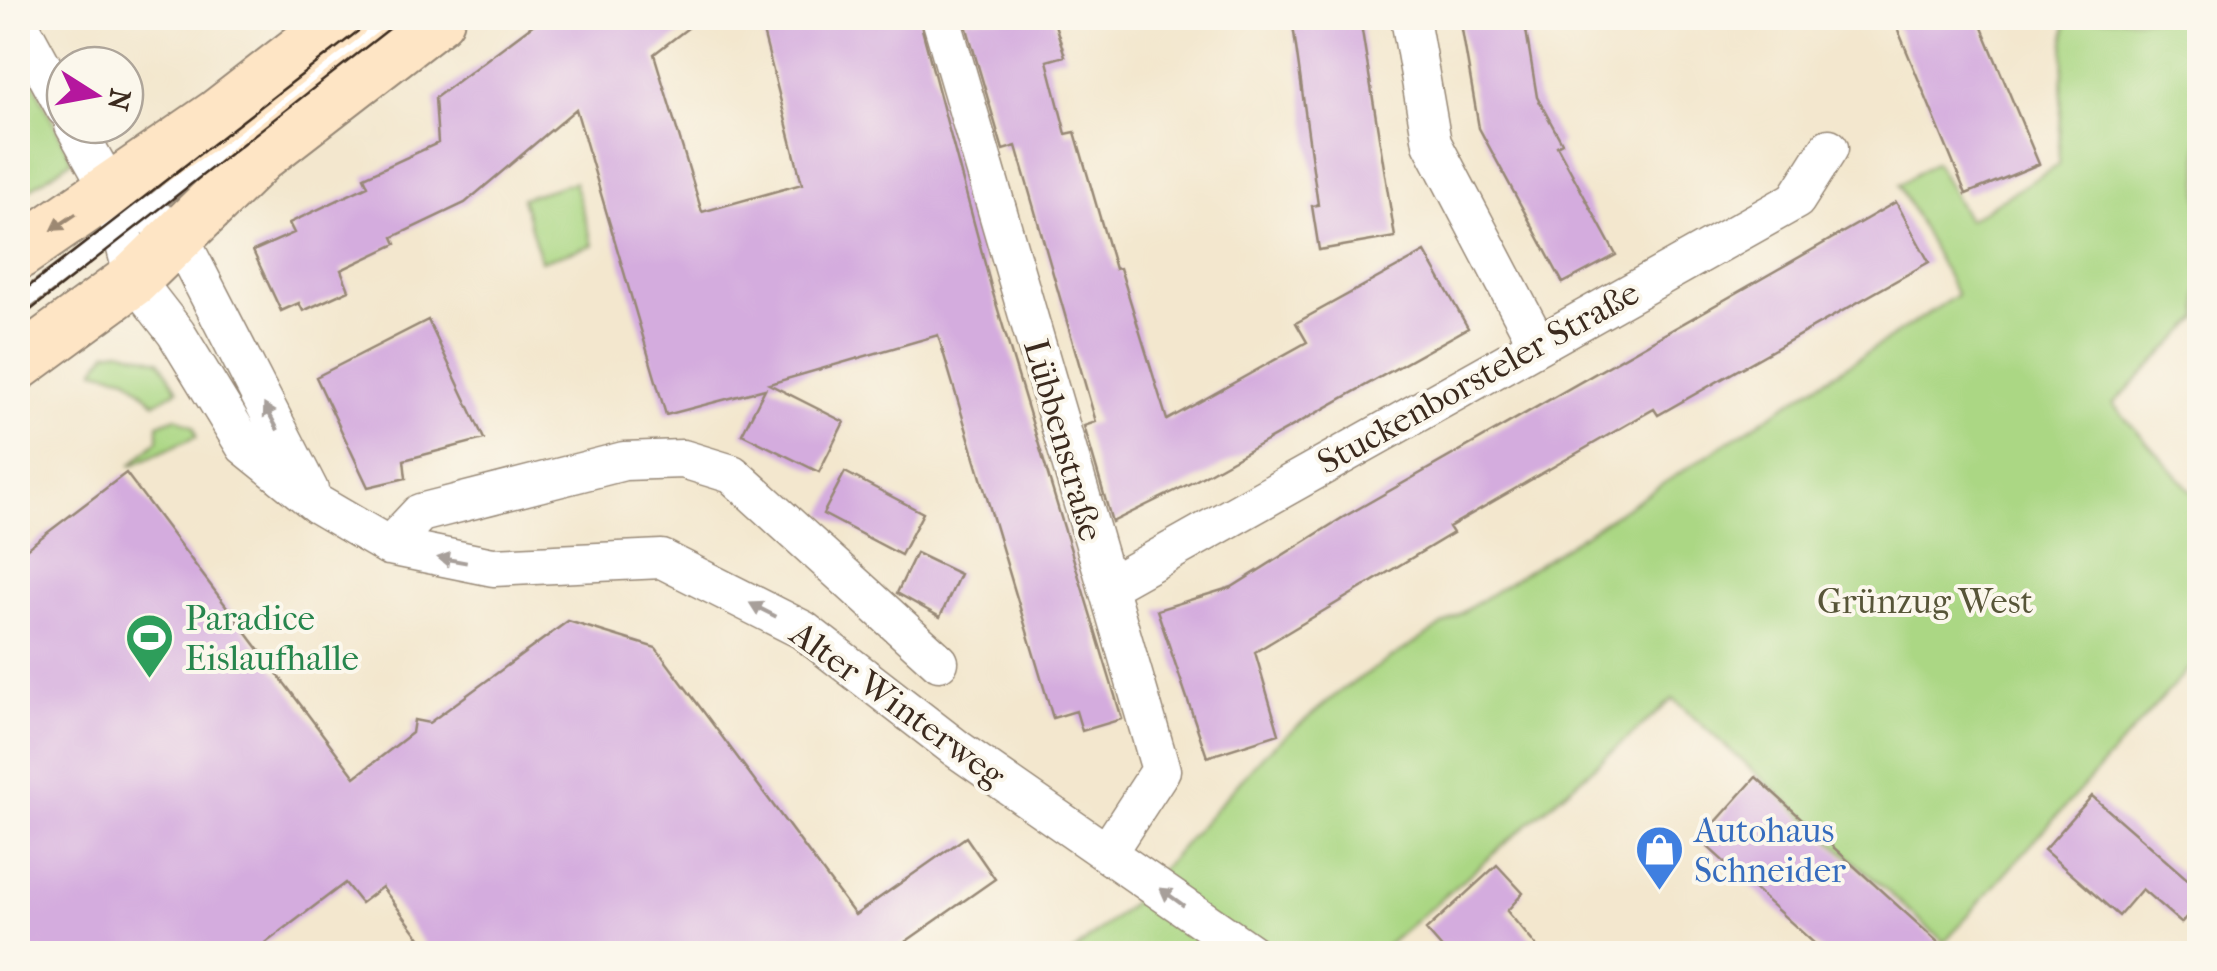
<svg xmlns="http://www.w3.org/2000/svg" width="2217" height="971" viewBox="0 0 2217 971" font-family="'IM FELL French Canon',serif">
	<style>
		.green { fill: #abd784; stroke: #738051; stroke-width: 2.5 }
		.building { fill: #d4acde }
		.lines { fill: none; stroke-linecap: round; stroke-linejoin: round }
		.service-casing { stroke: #978876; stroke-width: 21 }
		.minor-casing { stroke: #978876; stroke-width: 41 }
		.secondary-casing { stroke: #978876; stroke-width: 56 }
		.service { stroke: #fff; stroke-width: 18 }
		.minor { stroke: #fff; stroke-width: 38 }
		.secondary { stroke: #fee5c5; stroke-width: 52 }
		.tram { stroke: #3b2a1e; stroke-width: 2.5 }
		.oneway { fill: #9c8872 }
		.oneway2 { fill: #a79f9a }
		.labels { text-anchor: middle; stroke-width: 8; stroke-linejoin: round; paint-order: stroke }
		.street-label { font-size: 35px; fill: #3b2a1e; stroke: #fbf7ec }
		.park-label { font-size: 35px; fill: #575538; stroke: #fbf7ec }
		.leisure-label { font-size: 35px; fill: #27864d; stroke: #fbf7ec; text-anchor: start }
		.shop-label { font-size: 35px; fill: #366cbe; stroke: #fbf7ec; text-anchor: start }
	</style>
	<rect width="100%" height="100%" fill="#fbf7ec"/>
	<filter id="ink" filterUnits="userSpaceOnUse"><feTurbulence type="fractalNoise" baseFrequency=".01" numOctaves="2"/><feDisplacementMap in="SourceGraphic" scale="20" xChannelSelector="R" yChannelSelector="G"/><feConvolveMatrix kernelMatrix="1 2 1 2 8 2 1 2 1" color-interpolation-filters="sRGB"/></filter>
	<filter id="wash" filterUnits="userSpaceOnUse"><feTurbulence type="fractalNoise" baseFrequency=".0048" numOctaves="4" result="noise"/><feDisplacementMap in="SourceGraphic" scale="40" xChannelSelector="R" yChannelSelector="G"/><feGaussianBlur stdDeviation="2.25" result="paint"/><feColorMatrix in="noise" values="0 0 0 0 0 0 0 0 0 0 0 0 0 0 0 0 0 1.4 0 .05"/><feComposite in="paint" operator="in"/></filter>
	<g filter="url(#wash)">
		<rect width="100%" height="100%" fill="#f3e7ce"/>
		<path class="green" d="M2066 18H2199V318L2113 404 2199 500V657L1944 942 1673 699 1378 953 1071 954 1129 906 1264 754 1343 689 1957 295 1899 185 1935 162 1968 220 2058 165Z
			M18 50 72 160 18 197Z
			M574 182 593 245 541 261 522 198Z
			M120 350 159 360 178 390 155 403 127 377 95 370 107 352Z
			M176 417 194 427 196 437 130 466 158 440V424Z"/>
		<g id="blocks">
			<path class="building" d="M542 18H701L654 54 702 212 802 184 761 24 782 18H919L992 290 1122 719 1082 731 1076 711 1053 718 938 335 769 384 844 422 819 472 742 434 765 389 666 415 576 109 465 203 393 237 396 244 341 270 349 290 303 311 299 303 281 311 253 251 294 233 289 223 368 186 364 177 438 143 435 98Z
				M964 18H1053L1065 56 1047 61 1066 134 1075 132 1115 269 1120 268 1167 420 1307 342 1296 323 1425 252 1468 328 1193 482 1112 522 1084 426 1096 422 1016 146 1003 150Z
				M1292 18H1360L1395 237 1319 250 1312 206 1318 205Z
				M1460 18H1524L1537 97 1562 143 1557 146 1616 255 1563 283 1479 128Z
				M1893 18H1978L2039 164 1966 194Z
				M1896 202 1929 262 1658 415 1654 409 1565 460 1449 527 1453 533 1255 652 1279 734 1207 757 1157 610 1232 587 1342 518Z
				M428 320 484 439 404 460 406 478 368 487 316 377Z
				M845 472 923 513 901 555 823 514Z
				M126 473 355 777 412 733 414 720 429 723 568 621 656 648 855 915 966 837 995 879 888 954H432L382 887 361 903 345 883 251 954H18V555Z
				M916 553 960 574 940 617 897 593Z
				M1756 777 1951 954H1826L1700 840Z
				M2092 796 2200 890V901L2181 923 2142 889 2119 916 2044 850Z
				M1497 865 1523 893 1507 911 1543 954H1447L1426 930Z"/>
		</g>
	</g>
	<g filter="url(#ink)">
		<use href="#blocks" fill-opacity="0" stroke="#978876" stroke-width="2.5"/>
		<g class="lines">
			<defs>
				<path id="service" d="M143 212 390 18
					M18 305 122 227"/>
				<path id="minor" d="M941 18 1161 770 1108 851
					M1410 18 1432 143 1537 343
					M18 22 65 108
					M74 125 111 191 134 279 176 333 245 446 317 504 389 546 493 567 662 559 803 630 957 749 1252 954
					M111 191 177 233 309 490
					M389 546 420 513 624 461 683 459 732 474 939 662
					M1107 587 1796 200 1829 148"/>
				<path id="secondary" d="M18 253 217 116 343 18
					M18 364 134 279 261 155 438 18"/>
			</defs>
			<use href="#service" class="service-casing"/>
			<use href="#minor" class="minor-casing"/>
			<use href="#secondary" class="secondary-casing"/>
			<use href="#service" class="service"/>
			<use href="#minor" class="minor"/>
			<use href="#secondary" class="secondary"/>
			<path class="tram" d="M18 295 375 18
				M18 320 403 18"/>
		</g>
		<defs><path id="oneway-solid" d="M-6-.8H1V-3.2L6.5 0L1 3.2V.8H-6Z" transform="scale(2.5)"/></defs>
		<use class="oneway" href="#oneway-solid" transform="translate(64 222) rotate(146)"/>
		<g class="oneway2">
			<use href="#oneway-solid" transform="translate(271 417) rotate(-118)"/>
			<use href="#oneway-solid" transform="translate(452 560) rotate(-170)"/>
			<use href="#oneway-solid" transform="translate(763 610) rotate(-153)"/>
			<use href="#oneway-solid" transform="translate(1172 897) rotate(-144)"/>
		</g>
	</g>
	<defs>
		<symbol id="stadium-pin" viewBox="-11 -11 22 30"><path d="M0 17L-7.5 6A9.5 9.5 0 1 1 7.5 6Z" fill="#2e9e5b" stroke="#fbf7ec"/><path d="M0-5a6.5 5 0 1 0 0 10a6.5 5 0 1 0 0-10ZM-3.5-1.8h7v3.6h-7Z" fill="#fff"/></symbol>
		<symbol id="shop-pin" viewBox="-11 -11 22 30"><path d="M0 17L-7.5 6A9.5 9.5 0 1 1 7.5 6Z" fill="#3f7fe0" stroke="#fbf7ec"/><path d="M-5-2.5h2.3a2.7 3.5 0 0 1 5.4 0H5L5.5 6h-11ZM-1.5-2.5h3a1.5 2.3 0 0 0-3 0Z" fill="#fff"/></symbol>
	</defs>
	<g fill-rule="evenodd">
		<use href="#stadium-pin" x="122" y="610" width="55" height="75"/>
		<use href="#shop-pin" x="1632" y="822" width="55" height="75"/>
	</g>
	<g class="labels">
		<g class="street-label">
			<text transform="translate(1478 377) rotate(-29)" y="12">Stuckenborsteler Straße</text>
			<text transform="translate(1064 440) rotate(74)" y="12">Lübbenstraße</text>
			<text transform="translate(898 704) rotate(36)" y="12">Alter Winterweg</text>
		</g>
		<g class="park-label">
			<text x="1925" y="613">Grünzug West</text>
		</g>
		<g class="leisure-label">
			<text x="185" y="630">Paradice<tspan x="185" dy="40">Eislaufhalle</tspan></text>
		</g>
		<g class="shop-label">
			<text x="1694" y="842">Autohaus<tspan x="1694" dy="40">Schneider</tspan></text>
		</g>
	</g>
	<rect width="2217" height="971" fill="none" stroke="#fbf7ec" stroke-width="60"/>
	<g transform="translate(95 95) rotate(101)"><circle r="48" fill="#fbf7ec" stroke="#aea59a" stroke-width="2.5"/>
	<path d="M0-8L18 38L0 25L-18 38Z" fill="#b5179e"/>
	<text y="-15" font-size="28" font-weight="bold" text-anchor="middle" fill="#3b2a1e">N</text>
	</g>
</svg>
